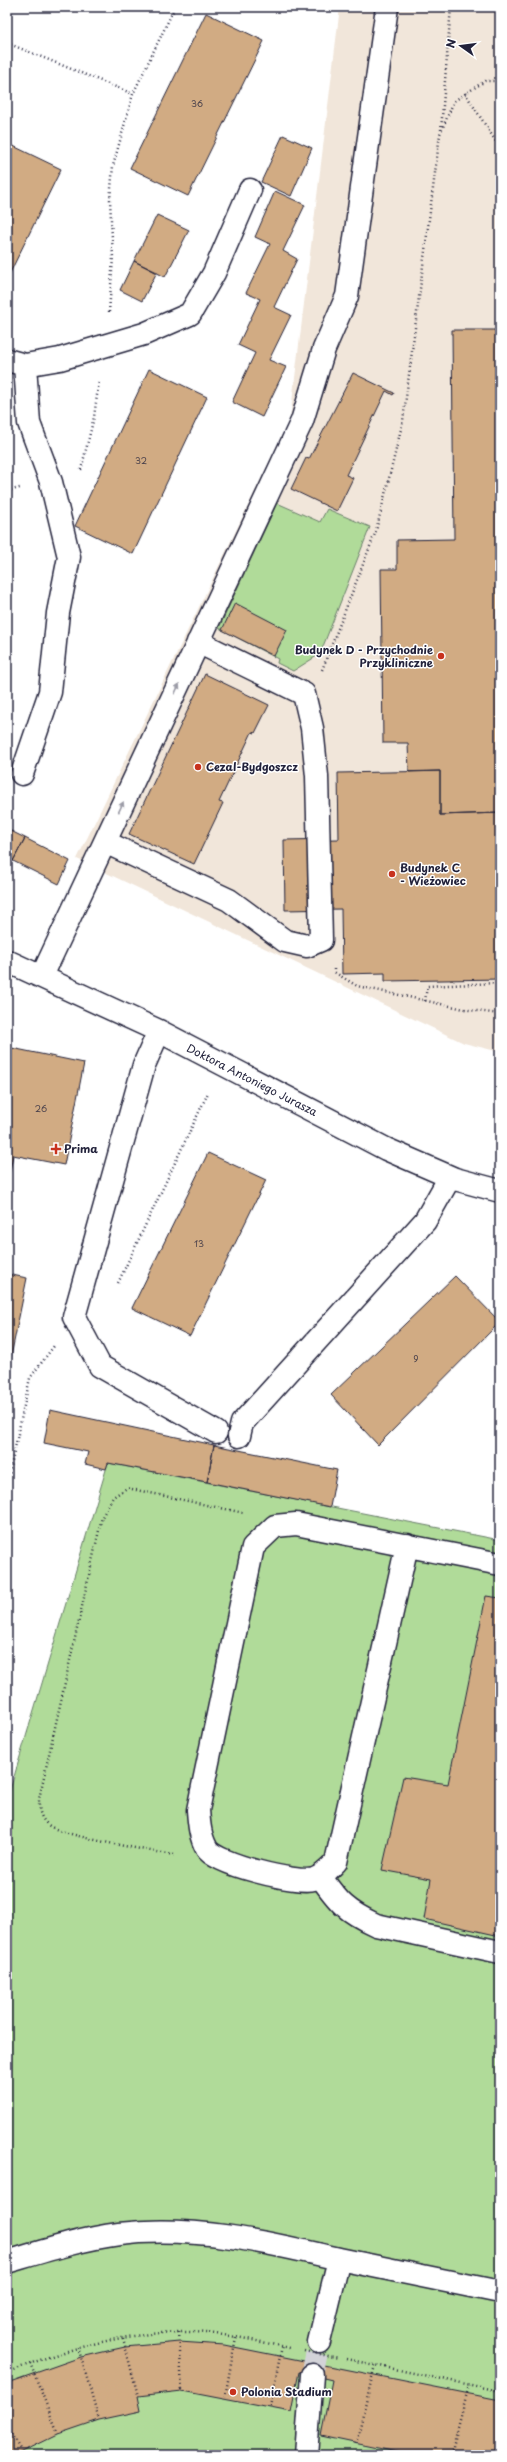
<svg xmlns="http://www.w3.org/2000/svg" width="507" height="2462" viewBox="0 0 507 2462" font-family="'Playpen Sans',sans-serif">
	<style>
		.built { fill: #f1e6da }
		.green { fill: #b0db99; stroke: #697e6a }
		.building { fill: #d1ab83; stroke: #22223b }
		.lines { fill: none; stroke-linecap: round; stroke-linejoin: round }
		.minor-tunnel { stroke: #d3d3d8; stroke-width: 22; stroke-dasharray: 22 11; stroke-linecap: butt }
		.minor-casing { stroke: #22223b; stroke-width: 25 }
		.path { stroke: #22223b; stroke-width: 2.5; stroke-dasharray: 1 3; stroke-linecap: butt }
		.minor { stroke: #fff; stroke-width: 22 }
		.path-bridge { stroke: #22223b; stroke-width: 2.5; stroke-dasharray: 1 3; stroke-linecap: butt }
		.oneway { fill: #9c9ca7 }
		.poi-dot { fill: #c8321e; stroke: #fff; stroke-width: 1.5 }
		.labels { text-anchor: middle; stroke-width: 3; stroke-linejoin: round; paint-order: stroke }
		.number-label { font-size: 9px; fill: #4e444d }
		.poi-label { font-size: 11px; font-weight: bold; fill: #22223b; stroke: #fff; text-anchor: start }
		.street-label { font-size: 11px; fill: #22223b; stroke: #fff }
	</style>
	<rect width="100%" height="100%" fill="#fff"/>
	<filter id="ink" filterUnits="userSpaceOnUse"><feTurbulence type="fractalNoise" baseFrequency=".025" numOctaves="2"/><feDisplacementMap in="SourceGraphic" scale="8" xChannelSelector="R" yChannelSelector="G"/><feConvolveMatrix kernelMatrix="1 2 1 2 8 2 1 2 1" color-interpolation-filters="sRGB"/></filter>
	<g filter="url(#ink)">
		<path class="built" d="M340 7H500V1052L464 1043 77 859 290 419Z"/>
		<path class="green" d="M277 503 320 522 327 509 370 527 320 654 293 671 277 663 278 659 219 628Z
			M108 1463 500 1540V2455H7V1800Z"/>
		<path class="building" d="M206 13 264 41 188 196 130 168Z
			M283 135 312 148 291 196 261 182Z
			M7 143 61 169 7 279Z
			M275 191 305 205 283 251 297 259 274 307 291 315 269 360 286 367 262 417 232 402 255 353 238 345 260 299 246 293 270 244 255 237Z
			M157 215 189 230 165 277 134 261Z
			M134 261 157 272 142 301 120 290Z
			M452 330H500V813L440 815V771L409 772 408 743H383L381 569H397V540L454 539Z
			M149 369 207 397 133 554 75 526Z
			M353 373 394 393 393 395 386 391 346 475 353 478 337 511 291 489 306 458 309 459Z
			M235 603 287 630 274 656 222 630Z
			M205 674 269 705 255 733 252 732 219 802 223 803 194 864 129 834Z
			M440 771V815L500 813V979L385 981V973L342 974 341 909 285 910 284 840 339 839 338 773Z
			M7 829 25 838 13 861 7 857Z
			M25 838 70 861 59 884 13 861Z
			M7 1047 84 1063 64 1165 13 1155 7 1187Z
			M208 1153 266 1180 190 1336 132 1308Z
			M7 1274 27 1278 7 1376Z
			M455 1276 500 1322 378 1445 331 1395Z
			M50 1410 214 1445 207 1482 108 1463 106 1469 85 1464 88 1452 44 1443Z
			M214 1445 337 1470 330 1507 207 1482Z
			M486 1596 500 1598V1936L424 1919 431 1879 382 1870 403 1777 448 1784Z
			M179 2342 224 2345 500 2400V2455H411L321 2436 332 2380 299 2372 291 2412 182 2391 138 2396 141 2411 99 2420 58 2434 15 2455H7V2383L81 2357 125 2347Z"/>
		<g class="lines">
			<path class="minor-tunnel" d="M312 2375 319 2342"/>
			<defs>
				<path id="minor" d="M7 360 25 365 60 359 144 334 190 314 214 273 250 190
					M22 774 50 692 58 613 69 557 51 482 29 423 25 365
					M105 842 229 900 285 941 307 946 321 940 317 776 312 728 304 694 198 642
					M7 961 159 1031 386 1149 455 1179 500 1191
					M42 976 302 421 324 349 347 296 387 7
					M159 1031 144 1065 74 1317 100 1366 216 1432
					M239 1436 242 1423 425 1221 450 1177
					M407 1545 336 1862C329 1869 323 1876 314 1879 297 1884 216 1864 207 1849 200 1837 199 1823 198 1810L253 1547 275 1526 296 1524 500 1564
					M320 1876C339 1903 346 1911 376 1925L500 1952
					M339 2259 500 2292
					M7 2262C44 2251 81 2239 119 2234 193 2225 267 2242 339 2259L319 2342
					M306 2455 312 2375"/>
			</defs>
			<use href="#minor" class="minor-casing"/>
			<path class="path" d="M7 43 133 94
				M465 93 500 148
				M441 130 451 7
				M109 312 113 258 110 200 113 166 133 94 175 7
				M81 470 94 417 99 381
				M7 491 20 488
				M322 670 376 531 403 421 440 134 454 101 485 81H500
				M334 969V972L357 986 469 1010 500 1014
				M497 983V1014
				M425 1001 427 986 497 983V979
				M118 1283 208 1093
				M7 1485 30 1378 54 1346
				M174 1855C152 1851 59 1836 47 1824 39 1816 39 1809 39 1799L102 1517 113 1497 127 1488 244 1513
				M179 2332 182 2391
				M123 2338 138 2396
				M78 2347 99 2420
				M346 2359 500 2391
				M30 2363 58 2434
				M7 2373C61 2350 119 2334 178 2332 215 2331 253 2340 289 2348
				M225 2397 236 2337
				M270 2407 282 2346
				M7 2427 21 2451
				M356 2444 375 2365
				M451 2455 469 2385"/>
			<use href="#minor" class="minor"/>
			<path class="path-bridge" d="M304 2351 339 2358"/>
		</g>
		<defs><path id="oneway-solid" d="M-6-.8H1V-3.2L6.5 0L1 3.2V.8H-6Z"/></defs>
		<g class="oneway">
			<use href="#oneway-solid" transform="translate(177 689) rotate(-65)"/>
			<use href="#oneway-solid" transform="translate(121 807) rotate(-65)"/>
		</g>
	</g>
	<g class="poi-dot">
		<circle cx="441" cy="656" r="4"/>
		<circle cx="198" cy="767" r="4"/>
		<circle cx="392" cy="874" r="4"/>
		<path d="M54 1143h4v4h4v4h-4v4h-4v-4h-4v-4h4z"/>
		<circle cx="233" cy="2392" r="4"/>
	</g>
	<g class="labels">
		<g class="number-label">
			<text x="197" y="107">36</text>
			<text x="141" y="464">32</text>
			<text x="41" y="1112">26</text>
			<text x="199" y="1247">13</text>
			<text x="416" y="1362">9</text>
		</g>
		<g class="poi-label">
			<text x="433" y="654" text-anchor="end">Budynek D - Przychodnie<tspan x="433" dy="13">Przykliniczne</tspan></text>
			<text x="206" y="771">Cezal-Bydgoszcz</text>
			<text x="400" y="872">Budynek C<tspan x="400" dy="13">- Wieżowiec</tspan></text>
			<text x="64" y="1153">Prima</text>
			<text x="241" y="2396">Polonia Stadium</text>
		</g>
		<g class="street-label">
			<text transform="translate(252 1080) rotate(27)" y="4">Doktora Antoniego Jurasza</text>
		</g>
	</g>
	<rect width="507" height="2462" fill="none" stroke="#fff" stroke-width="24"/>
	<rect x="12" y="12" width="483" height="2438" fill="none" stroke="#22223b" stroke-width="1.5" filter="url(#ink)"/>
	<g transform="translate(461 46) rotate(284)" stroke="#ffffff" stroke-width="3" paint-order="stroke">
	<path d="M0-3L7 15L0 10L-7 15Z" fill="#22223b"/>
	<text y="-6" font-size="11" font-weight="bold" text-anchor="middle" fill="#22223b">N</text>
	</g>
</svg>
